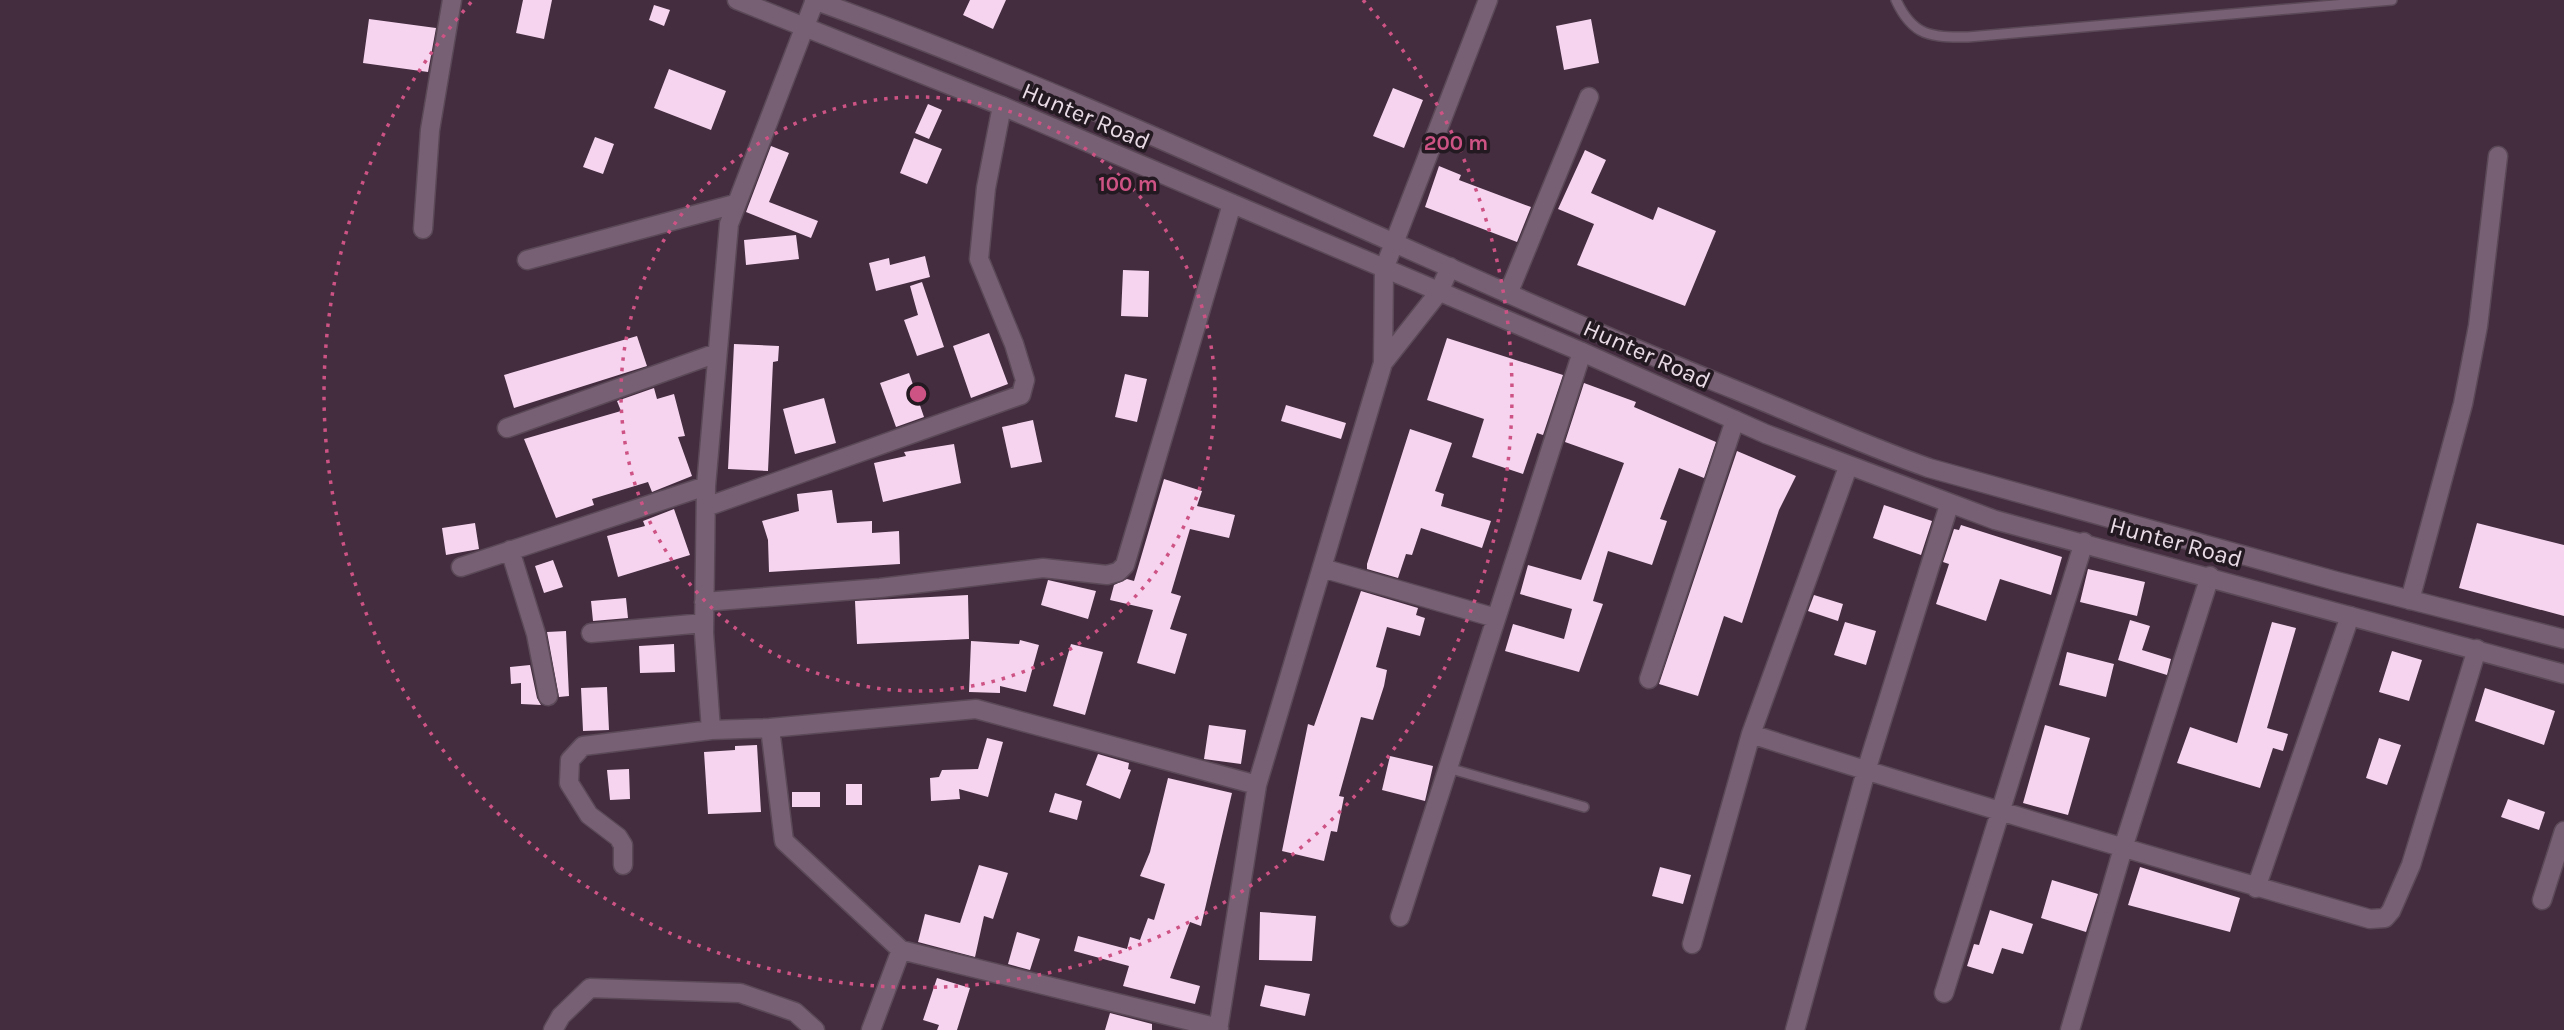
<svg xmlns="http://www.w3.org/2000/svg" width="2564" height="1030" viewBox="0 0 2564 1030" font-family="Karla,sans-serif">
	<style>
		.building { fill: #f6d4ef }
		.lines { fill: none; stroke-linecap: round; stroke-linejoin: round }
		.service-casing { stroke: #5b4958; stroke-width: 12 }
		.minor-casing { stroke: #5b4958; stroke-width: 21 }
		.secondary-casing { stroke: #5b4958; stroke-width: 21 }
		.service { stroke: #786074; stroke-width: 9 }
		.minor { stroke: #786074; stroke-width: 18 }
		.secondary { stroke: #786074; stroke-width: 18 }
		.ring { fill: none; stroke: #ce5385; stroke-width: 3.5; stroke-dasharray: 3.5 7 }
		.labels { text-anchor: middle; stroke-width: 7; stroke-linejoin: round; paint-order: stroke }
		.street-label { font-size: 24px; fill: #eadce7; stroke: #231921 }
		.centre { fill: #ce5385; stroke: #231921; stroke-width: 3.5 }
		.ring-label { font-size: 21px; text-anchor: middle; font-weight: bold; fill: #ce5385; stroke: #231921; stroke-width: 7; stroke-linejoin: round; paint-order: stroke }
	</style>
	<rect width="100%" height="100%" fill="#432d3f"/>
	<path class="building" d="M523 0H552L544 39 516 33Z
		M970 0H1006L993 29 963 15Z
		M654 5 670 10 664 26 649 20Z
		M369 19 436 28 428 72 363 63Z
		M1591 19 1599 63 1564 70 1556 26Z
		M669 69 726 91 711 130 654 108Z
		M1393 88 1423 100 1404 148 1373 136Z
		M928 104 942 110 929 139 915 133Z
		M595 137 614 144 603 174 583 167Z
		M914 138 942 149 927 184 900 173Z
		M771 146 789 153 769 202 818 221 811 238 746 212Z
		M1585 150 1606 160 1591 193 1653 220 1658 207 1716 231 1685 306 1577 265 1594 224 1558 209Z
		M1439 166 1461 175 1459 180 1531 207 1517 242 1425 207Z
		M796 235 799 259 746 265 744 240Z
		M925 256 930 277 876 291 869 263 889 258 890 265Z
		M1123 270 1149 271 1148 317 1121 316Z
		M922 282 944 347 917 356 904 320 918 315 910 286Z
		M989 333 1008 384 971 398 953 346Z
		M637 336 647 366 514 408 504 375Z
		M1447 338 1563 375 1543 435 1537 433 1523 474 1472 457 1484 419 1427 400Z
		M734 344 779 346 778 361 773 362 768 471 728 469Z
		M909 373 924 417 896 427 880 383Z
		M1125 374 1147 379 1137 422 1115 417Z
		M1584 383 1636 402 1634 407 1716 442 1704 478 1679 468 1660 519 1667 521 1652 565 1608 551 1593 601 1603 604 1579 672 1505 651 1513 624 1564 639 1572 609 1520 594 1528 565 1581 580 1624 463 1565 442Z
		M654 388 657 399 674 394 685 436 678 437 692 476 652 492 648 482 592 499 594 505 556 518 524 439 621 411 617 401Z
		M824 398 836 443 795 454 783 409Z
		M1286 405 1346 423 1341 439 1281 421Z
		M1033 420 1042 462 1011 468 1002 427Z
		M1410 429 1452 443 1435 491 1444 494 1441 506 1491 521 1482 548 1421 528 1412 555 1406 554 1398 578 1367 569V564Z
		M954 444 961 483 883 502 874 463 906 456 904 452Z
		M1737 451 1796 476 1779 510 1742 623 1724 616 1698 696 1659 684Z
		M1164 479 1202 491 1197 506 1235 515 1229 538 1190 529 1171 593 1181 596 1170 629 1187 634 1175 674 1137 663 1153 610 1110 600 1114 585 1127 579 1134 581Z
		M832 490 837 523 872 521V533L899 531 900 564 769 572 768 540 762 521 799 511 797 494Z
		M1884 505 1932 521 1921 555 1873 538Z
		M674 509 690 555 618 577 607 536 645 526 643 521Z
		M475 523 479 549 446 555 442 528Z
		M2477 523 2564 545V616L2459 588Z
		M1961 525 2062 557 2051 595 2000 579 1986 621 1936 604 1949 564 1943 562 1954 529 1959 530Z
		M553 560 563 587 544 593 535 566Z
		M2088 569 2145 582 2137 616 2080 602Z
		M1048 580 1096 591 1088 619 1041 605Z
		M1361 591 1418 608 1416 615 1425 618 1420 636 1387 627 1376 667 1387 670 1384 686 1373 720 1361 717 1339 796 1344 797 1337 832 1331 831 1324 861 1282 851 1308 724 1314 726Z
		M968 595 969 639 857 644 855 601Z
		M1814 595 1843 604 1838 621 1808 611Z
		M626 598 628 618 593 621 591 601Z
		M2130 620 2150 626 2142 650 2171 659 2167 675 2118 660Z
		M1845 622 1876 631 1866 665 1834 655Z
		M2272 622 2296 628 2267 728 2288 734 2283 751 2273 748 2260 788 2177 763 2190 727 2237 743Z
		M566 631 569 696 559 697 547 632Z
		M1020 640 1039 645 1026 692 1000 686V693L969 692 971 641 1019 644Z
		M674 644 675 672 640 673 639 646Z
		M1071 644 1103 652 1085 715 1053 706Z
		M2392 651 2422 660 2409 701 2379 692Z
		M2067 652 2114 664 2106 697 2059 685Z
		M530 665 537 698 541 705 521 704V683L511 684 510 667Z
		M607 687 609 730 583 731 581 688Z
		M2485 688 2555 711 2544 745 2475 721Z
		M1209 725 1246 730 1241 764 1204 759Z
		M2045 725 2090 738 2068 815 2023 803Z
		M987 738 1003 742 988 797 959 789 960 799 931 801 930 778 939 777 942 770 978 769Z
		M2379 738 2401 745 2387 785 2366 778Z
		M757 745 761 812 708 814 704 752 735 750V746Z
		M1098 754 1129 763 1128 769 1131 770 1120 799 1086 785Z
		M1390 756 1433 766 1425 801 1382 790Z
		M629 769 630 799 610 800 607 770Z
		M1168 778 1232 793 1201 926 1190 922 1170 978 1200 986 1195 1004 1123 986 1129 966 1074 951 1078 936 1127 949 1130 937 1140 940 1148 918 1154 920 1165 884 1140 876 1150 852Z
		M846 784H862V805H846Z
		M792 792H820V807H792Z
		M1055 793 1082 801 1077 820 1049 812Z
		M2508 799 2545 812 2539 830 2501 817Z
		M979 865 1008 873 993 919 984 916 975 957 918 942 925 914 960 923Z
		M1660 867 1691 875 1683 904 1652 896Z
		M2140 867 2240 898 2230 932 2128 905Z
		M2052 880 2098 894 2086 932 2041 918Z
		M1990 910 2033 924 2023 954 2002 948 1993 974 1967 966 1974 944 1979 945Z
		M1260 912 1316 916 1312 961 1259 960Z
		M1017 932 1040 939 1030 970 1008 964Z
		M937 978 970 988 957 1030H937L939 1025 923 1020Z
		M1265 985 1310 994 1305 1016 1260 1006Z
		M1110 1013 1152 1024V1030H1105Z"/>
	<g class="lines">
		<defs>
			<path id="service" d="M1896 0C1913 37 1931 37 1968 37L2392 0
				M1448 768 1584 807"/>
			<path id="minor" d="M423 229 430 130 452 0
				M527 260 735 204
				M1508 294 1589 97
				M1383 363 1439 292 1450 267
				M507 428 717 353
				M706 507 1021 395 1025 380 1014 344 979 259 986 188 1002 106
				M510 550 536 634 548 696
				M461 567 706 486
				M1322 568 1496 618
				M2410 600 2463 404 2478 326 2498 156
				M704 602 880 588 1043 568 1107 575 1118 572 1125 565 1232 204
				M591 633 704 623
				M1649 679 1735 420
				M770 728 784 841 901 950 871 1030
				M711 730 770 728 976 709 1257 785
				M1751 734 1848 467
				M623 865V845L618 837 589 815 569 783 570 760 583 746 711 730 704 633 706 486 729 224 815 0
				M2256 888 2350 616
				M2542 900 2564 831
				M1400 917 1582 352
				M1692 944 1751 734C1956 800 2163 860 2370 919L2385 918 2391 911 2411 865 2477 649
				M901 950 1219 1028
				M1944 993 2084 542
				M553 1030 561 1016 590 988 740 993 795 1012 815 1030
				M1218 1030 1257 785 1383 363 1384 269 1488 0
				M1795 1030 1866 771 1949 505
				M2070 1030 2124 845 2210 576"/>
			<path id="secondary" d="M737 0 1002 106 1582 352 1766 434 1995 520 2564 674
				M814 0C1129 113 1428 266 1738 391 1802 417 1864 445 1929 468L2336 581 2564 639"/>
		</defs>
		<use href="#service" class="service-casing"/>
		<use href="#minor" class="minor-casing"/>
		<use href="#secondary" class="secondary-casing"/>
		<use href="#service" class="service"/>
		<use href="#minor" class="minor"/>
		<use href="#secondary" class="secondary"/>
	</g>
	<g class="ring">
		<circle cx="918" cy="394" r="297"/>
		<path d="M1363 0A594 594 0 1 1 473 0"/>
	</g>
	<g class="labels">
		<g class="street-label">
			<text transform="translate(1086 116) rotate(23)" y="8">Hunter Road</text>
			<text transform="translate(1647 354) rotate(24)" y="8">Hunter Road</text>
			<text transform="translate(2176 542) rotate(15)" y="8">Hunter Road</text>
		</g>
	</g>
	<circle cx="918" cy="394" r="10" class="centre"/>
	<g class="ring-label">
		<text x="1456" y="150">200 m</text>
		<text x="1128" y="191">100 m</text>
	</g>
</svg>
